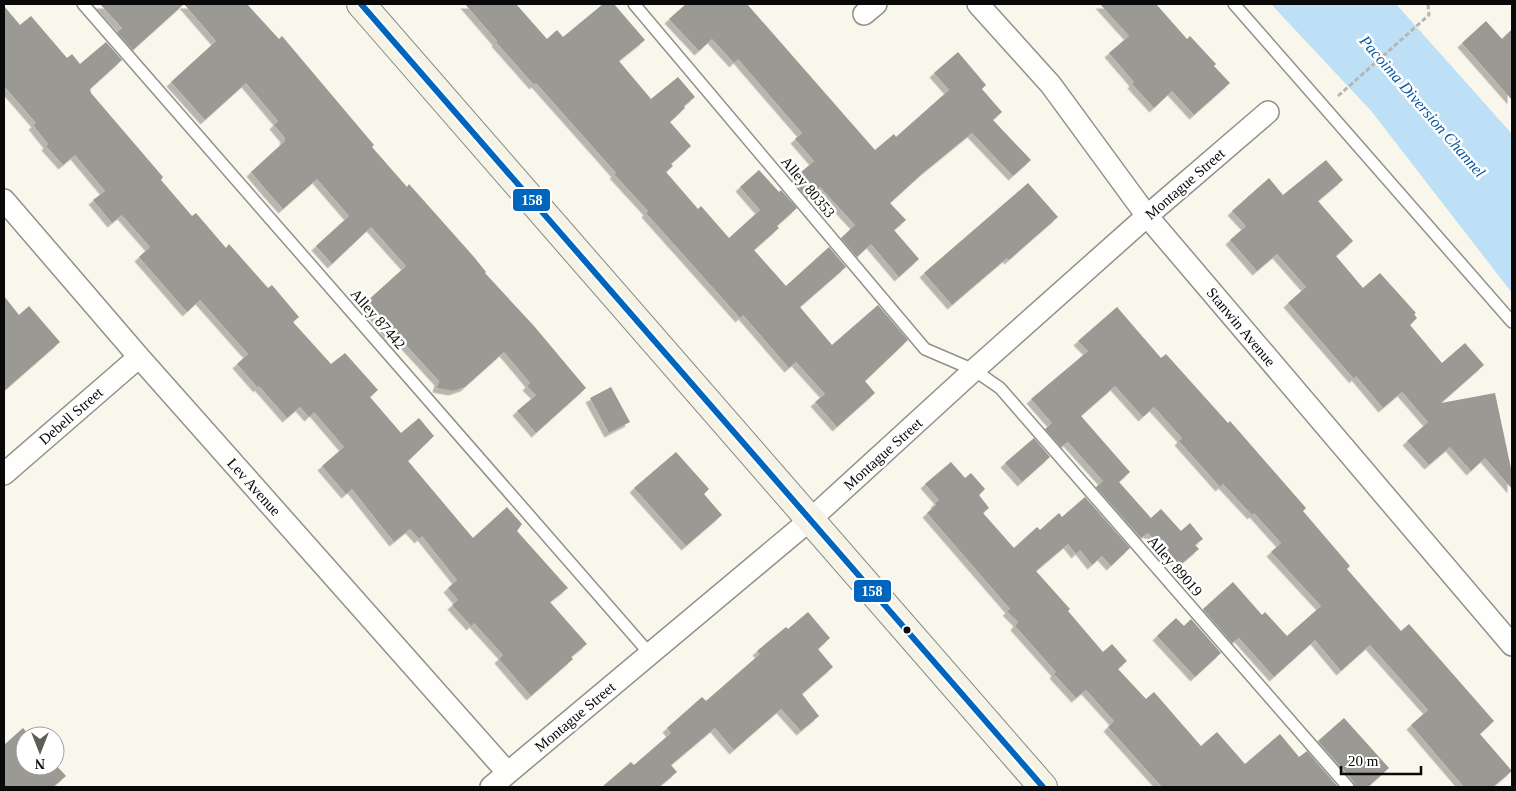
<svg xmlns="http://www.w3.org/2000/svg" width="1516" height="791" viewBox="0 0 1516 791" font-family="Georgia,serif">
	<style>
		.water { fill: #bee0f6 }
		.building { fill: #9b9993; filter: url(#shadow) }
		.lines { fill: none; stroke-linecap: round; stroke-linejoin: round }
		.service-casing { stroke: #91908b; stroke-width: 14 }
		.minor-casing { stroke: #91908b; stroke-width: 24 }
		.secondary-casing { stroke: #888782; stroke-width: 30 }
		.path { stroke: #b6b6b4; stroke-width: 3; stroke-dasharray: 5 2.5; stroke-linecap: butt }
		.service { stroke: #fefefc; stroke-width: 11 }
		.minor { stroke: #fefefc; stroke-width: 21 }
		.secondary { stroke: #f4f3e6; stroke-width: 28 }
		.bus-1-casing { stroke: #fff; stroke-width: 10 }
		.bus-1 { stroke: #0065bd; stroke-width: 6 }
		.bus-dot { fill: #090909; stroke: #fff; stroke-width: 2 }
		.labels { text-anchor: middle; stroke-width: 5; stroke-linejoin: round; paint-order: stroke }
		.street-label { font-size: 15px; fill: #090909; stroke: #fff }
		.water-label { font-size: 16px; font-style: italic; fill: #0b58a3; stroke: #fff }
		.line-badge { stroke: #fff; stroke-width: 2 }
		.badge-label { font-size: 14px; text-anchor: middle; font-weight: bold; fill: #fff }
	</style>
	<defs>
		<filter id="shadow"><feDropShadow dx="-4.5" dy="4.5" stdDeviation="0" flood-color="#0004"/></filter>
	</defs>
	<rect width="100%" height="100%" fill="#f9f7ec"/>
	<path class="water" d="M1271 4H1396L1512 134V293L1372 112Z"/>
	<path class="building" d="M100 4H247L279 39 282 36 374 145 372 147 407 187 409 184 474 257 486 272 485 273 534 326 586 388 536 433 517 411 536 395 527 386 530 383 504 352 465 387 453 391 437 388 439 381 395 333 391 337 365 303 406 266 371 227 332 264 316 246 349 216 317 179 283 209 267 191 251 172 285 141 284 140 285 138 274 125 278 121 246 83 205 120 171 82 216 41 184 4 133 50 117 32 122 28Z
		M465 4H516L547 39 557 30 563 37 603 4H614L645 40 619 61 651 99 678 77 695 97 684 106 685 108 670 122 691 146 671 164 673 166 666 172 698 209 701 206 729 238 760 210 740 187 759 170 779 192 781 190 797 208 777 226 779 228 754 250 786 286 829 247 846 267 800 307 832 345 878 305 908 340 865 381 875 393 837 427 815 402 825 394 796 362 789 368 743 315 740 318 646 213 648 211 614 174 616 173 536 83 534 85 496 42 497 41Z
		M686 4H747L875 150 894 134 896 137 949 90 934 73 958 52 986 85 982 89 1002 112 993 120 1031 160 1013 176 972 133 923 173 890 203 906 220 894 230 919 259 899 277 871 244 857 257 841 238 855 225 820 187 808 198 792 180 814 161 795 139 802 133 738 59 734 63 712 39 699 51 669 19Z
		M1100 4H1156L1187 39 1190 36 1216 64 1214 66 1230 83 1194 115 1172 91 1154 108 1132 84 1134 82 1109 53 1129 36Z
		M4 6 20 25 31 16 67 58 72 54 80 64 106 42 122 60 90 89 91 93 163 177 161 180 192 216 196 213 226 248 229 244 268 288 272 285 299 317 293 322 331 364 345 353 378 390 370 397 401 433 419 418 434 436 408 461 473 538 507 507 522 524 517 531 568 588 550 602 587 644 571 657 573 659 531 696 499 659 503 655 474 623 471 626 452 605 458 600 448 588 457 580 422 536 419 539 410 529 394 542 352 489 346 494 322 466 344 447 314 412 309 417 300 407 287 418 259 386 258 388 237 364 248 354 200 300 187 312 139 257 150 247 122 215 112 223 93 200 105 191 75 155 63 165 46 146 48 144 33 125 36 123 4 86Z
		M1486 21 1502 39 1512 29V100L1462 43Z
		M1326 160 1343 180 1318 201 1353 241 1336 256 1363 288 1380 273 1416 313 1414 314 1417 318 1410 325 1442 363 1465 343 1484 365 1441 403 1495 393 1512 473V489L1485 458 1471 471 1450 447 1429 465 1407 441 1428 422 1402 392 1383 408 1356 376 1354 379 1288 303 1306 287 1277 254 1257 271 1230 240 1246 226 1232 211 1269 178 1283 195Z
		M1028 183 1058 217 1009 260 1007 258 952 305 924 273Z
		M4 296 19 315 29 306 60 342 4 391Z
		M1117 307 1161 358 1166 354 1228 423 1230 421 1306 508 1303 511 1350 566 1347 569 1401 631 1409 624 1494 721 1480 734 1512 771 1493 787H1464L1411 725 1428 710 1370 645 1341 671 1315 640 1274 677 1239 638 1232 643 1203 609 1233 582 1262 615 1265 612 1287 636 1321 606 1271 552 1281 543 1254 513 1252 515 1223 484 1220 487 1179 441 1182 438 1154 407 1143 417 1115 386 1081 416 1130 472 1119 482 1151 518 1161 509 1181 531 1190 523 1203 539 1195 545 1199 549 1179 566 1159 543 1158 544 1148 533 1141 538 1096 487 1103 481 1068 442 1061 447 1045 429 1052 423 1031 399 1088 351 1078 341Z
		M611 387 630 422 609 433 590 398Z
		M1034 438 1050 457 1022 482 1005 463Z
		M676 452 709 489 704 494 722 515 686 546 634 488Z
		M951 462 965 478 971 473 985 489 979 495 989 508 983 513 1014 548 1037 527 1040 530 1059 513 1062 517 1085 497 1130 548 1111 566 1102 556 1092 565 1080 550 1076 554 1068 544 1036 571 1070 609 1068 611 1103 652 1112 644 1127 661 1118 669 1146 699 1154 692 1201 746 1217 732 1245 764 1280 734 1299 757 1307 751 1338 787H1162L1108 727 1114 721 1086 690 1076 698 1054 674 1056 672 1015 626 1018 622 1007 611 1010 609 927 513 936 505 935 503 939 500 925 484Z
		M808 612 830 638 818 649 833 667 802 694 819 716 801 731 781 709 734 750 715 728 671 765 677 772 659 787H602L631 762 634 765 671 733 667 728 702 697 706 701 760 654 757 651 786 627 788 629Z
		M1176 618 1184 626 1191 619 1221 653 1195 677 1157 636Z
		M1344 718 1389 768 1368 787H1355L1354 782 1318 741Z
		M23 728 30 736H25V766H55V764L66 776 53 787H4V745Z"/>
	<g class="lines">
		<defs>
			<path id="service" d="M83 4 650 654
				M634 4 925 349 974 370 1000 388 1348 787
				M1234 4 1512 322"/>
			<path id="minor" d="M978 4 1051 85 1147 216 1512 645
				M864 14 876 4
				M4 200 139 357 508 773
				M4 474 139 357
				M491 787 811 519 974 370 1147 216 1268 112"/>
			<path id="secondary" d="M361 4 1043 787"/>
		</defs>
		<use href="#service" class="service-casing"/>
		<use href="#minor" class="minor-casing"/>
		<use href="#secondary" class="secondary-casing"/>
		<path class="path" d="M1338 96 1429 15 1428 4"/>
		<use href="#service" class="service"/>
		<use href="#minor" class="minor"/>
		<use href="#secondary" class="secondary"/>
		<defs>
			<path id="bus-1" d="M361 4 1043 787"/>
		</defs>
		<use href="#bus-1" class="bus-1-casing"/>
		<use href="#bus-1" class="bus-1"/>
	</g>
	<circle class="bus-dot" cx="907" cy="630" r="4.5"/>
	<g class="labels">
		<g class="street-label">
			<text transform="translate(1185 184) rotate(-41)" y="5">Montague Street</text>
			<text transform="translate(808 187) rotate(50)" y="5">Alley 80353</text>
			<text transform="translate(378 319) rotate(49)" y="5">Alley 87442</text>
			<text transform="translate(1241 327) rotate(50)" y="5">Stanwin Avenue</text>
			<text transform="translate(71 416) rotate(-41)" y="5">Debell Street</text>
			<text transform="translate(883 454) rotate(-42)" y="5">Montague Street</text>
			<text transform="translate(254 487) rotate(48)" y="5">Lev Avenue</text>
			<text transform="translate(1175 566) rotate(49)" y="5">Alley 89019</text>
			<text transform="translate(575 717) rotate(-40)" y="5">Montague Street</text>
		</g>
		<g class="water-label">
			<text transform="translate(1423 106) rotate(49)" y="6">Pacoima Diversion Channel</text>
		</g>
	</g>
	<g class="line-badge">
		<rect x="512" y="188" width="39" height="24" rx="5" fill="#0065bd"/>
		<rect x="853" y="579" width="39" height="24" rx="5" fill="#0065bd"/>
	</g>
	<g class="badge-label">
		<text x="532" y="205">158</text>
		<text x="872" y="596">158</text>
	</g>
	<rect width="1516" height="791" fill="none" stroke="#090909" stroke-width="10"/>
	<g transform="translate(40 751) rotate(180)"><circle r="24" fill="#ffffff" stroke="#9d9d9d"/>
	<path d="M0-4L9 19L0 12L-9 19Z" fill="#5d5c58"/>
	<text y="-8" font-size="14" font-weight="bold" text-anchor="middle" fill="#090909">N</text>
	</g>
	<path d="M1341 766v8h80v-8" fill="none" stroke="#090909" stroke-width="2.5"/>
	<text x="1348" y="766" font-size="15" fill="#090909" stroke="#ffffff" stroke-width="4" paint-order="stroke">20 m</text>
</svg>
